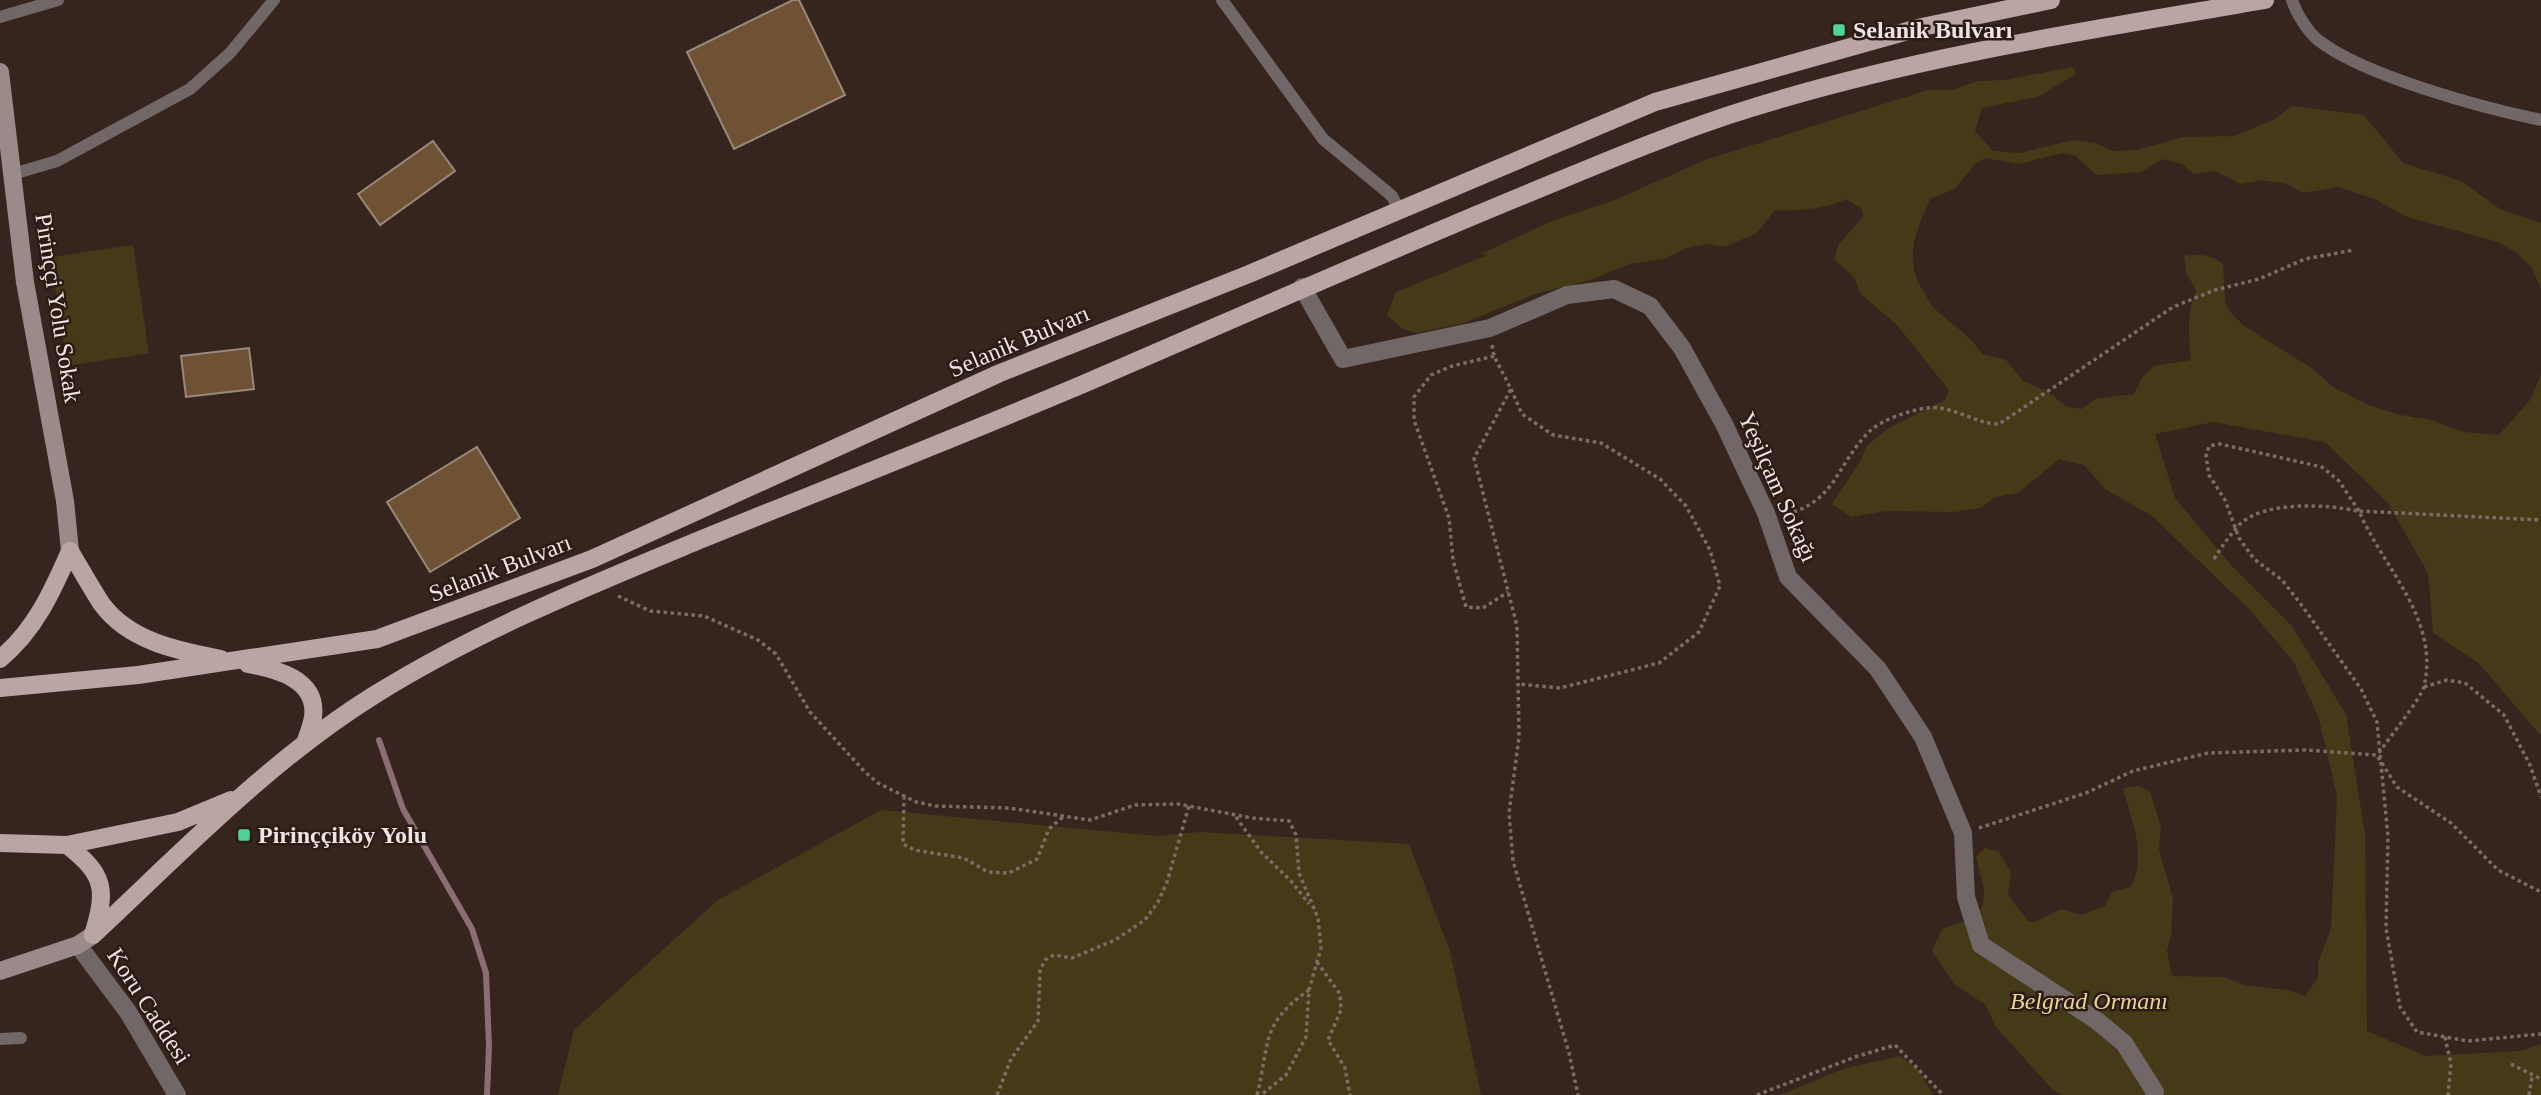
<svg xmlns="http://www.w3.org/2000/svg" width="2541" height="1095" viewBox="0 0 2541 1095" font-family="Georgia,serif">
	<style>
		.green { fill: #453a18 }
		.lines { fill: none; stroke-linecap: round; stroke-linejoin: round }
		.stream { stroke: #8d6d75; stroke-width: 6 }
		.building { fill: #6f5233; stroke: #98897a; stroke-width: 2 }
		.path { stroke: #7b6c66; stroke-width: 3.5; stroke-dasharray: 3.5 3.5; stroke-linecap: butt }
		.lane { stroke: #716767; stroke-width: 12 }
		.street { stroke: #716767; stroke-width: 18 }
		.secondary { stroke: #9a8a89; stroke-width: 18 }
		.primary { stroke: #baa5a4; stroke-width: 18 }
		.poi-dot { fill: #51d398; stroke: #2b1b15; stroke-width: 2.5 }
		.labels { text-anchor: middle; stroke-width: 5; stroke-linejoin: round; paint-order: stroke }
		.poi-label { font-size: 24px; font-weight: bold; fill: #f0e4df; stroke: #2b1b15; text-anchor: start }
		.street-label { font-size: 24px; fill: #f0e4df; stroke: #2b1b15 }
		.park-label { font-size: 24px; font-style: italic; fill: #ecd491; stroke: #2b1b15 }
	</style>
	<rect width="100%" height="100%" fill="#36251e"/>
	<path class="green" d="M2073 67 2076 74 2037 97 1982 108 1975 131 1993 151 2020 153 2074 140 2095 143 2113 151 2137 150 2184 137 2235 136 2275 119 2292 106 2364 115 2403 163 2461 181 2500 209 2541 223V289L2532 268 2517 253 2498 242 2404 216 2377 200 2339 187 2303 193 2287 184 2262 180 2241 184 2215 171 2194 174 2182 164 2163 159 2141 172 2096 175 2076 156 2062 153 2020 164 1985 158 1975 164 1955 189 1930 199C1916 232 1903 257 1923 291 1927 297 1930 305 1935 309 1952 325 1969 334 1982 354L2006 360 2023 381 2046 391 2068 407 2082 409 2095 399 2134 394 2142 378 2154 366 2191 360C2188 335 2187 314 2196 290L2187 274 2184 256C2200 254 2210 254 2223 264L2225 301 2230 312 2244 326 2310 367 2333 387 2368 405 2400 415 2431 420 2464 432 2499 435 2531 399 2541 374V736L2479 663 2433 633 2428 573 2388 503 2325 442 2213 422 2155 434 2175 498 2231 565 2291 625 2346 714 2365 834 2367 1031 2426 1056 2521 1051 2541 1044V1095H2062L2053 1090 1996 1027 1985 1004 1955 985 1932 951 1942 929 1965 921 1983 906 1984 889 1976 856 1985 848 1999 852 2011 873 2008 895 2028 921 2035 922 2061 909 2081 915 2105 906 2112 892 2131 887C2147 855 2132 822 2123 788L2138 786 2150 791 2161 827 2159 850 2173 898 2171 936 2167 951 2172 976 2224 977 2243 985 2287 990 2305 996 2318 978V963L2331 928 2337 796 2319 719 2294 662 2249 609 2152 516 2105 489 2084 465 2059 459 2018 493 1996 497 1980 508 1954 512 1886 511 1851 517 1832 504 1860 462 1867 446 1887 429 1945 400 1949 390 1897 325 1861 294 1854 277 1834 259 1839 244 1863 217 1861 208 1846 199C1829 208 1795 212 1775 210L1757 233 1724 247 1708 244 1686 248 1664 259 1629 264 1590 280 1538 293 1464 323 1417 333 1401 328 1387 315 1396 292 1487 255 1481 254 1552 221 1615 200 1705 160 1928 90H1951L1979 81 2004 80Z
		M133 245 149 353 67 366 51 257Z
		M881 810 1157 836 1200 832 1409 844 1450 951 1481 1095H558L574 1030 718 900Z
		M1900 1056 1919 1071 1933 1095H1780L1843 1069Z"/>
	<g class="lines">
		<path class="stream" d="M379 740 403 809 472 929 486 973 489 1046 487 1095"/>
	</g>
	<path class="building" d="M793 0H799L845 95 734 149 687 52Z
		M433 141 455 171 380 225 358 194Z
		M249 348 254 389 186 397 181 356Z
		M477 447 520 518 430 572 387 502Z"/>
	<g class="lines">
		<path class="path" d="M1492 345 1494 356 1511 389 1474 458 1517 626 1519 737 1509 813 1513 861 1569 1053 1578 1095
			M1494 356 1452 366 1431 375 1414 397V420L1449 518 1453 560 1466 607 1483 608 1508 592
			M1511 389 1522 414 1553 435 1601 443 1660 479 1686 506 1710 550 1720 586 1699 632 1659 663 1560 688 1518 684
			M2359 511 2339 481 2322 467 2220 444 2209 446 2206 456 2209 475 2225 500 2239 538 2254 559 2282 580 2303 607 2361 689 2377 722 2388 837 2386 928 2400 1007 2417 1032 2468 1041 2541 1034
			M1787 514C1836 501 1837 464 1868 433 1880 420 1910 410 1927 408 1953 405 1975 424 1999 424L2173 307 2215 290 2259 279 2305 259 2354 250
			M2214 559C2222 546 2230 535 2240 524 2264 501 2328 504 2357 511
			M618 596 650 611 704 616 758 640 776 654 810 712 865 772 878 783 916 802 936 806 1009 808 1090 820 1135 805 1178 804 1252 818 1289 821 1296 835 1299 873 1318 918 1321 948 1309 990 1306 1037 1286 1075 1261 1095
			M2424 687 2447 680 2465 683 2504 715 2530 765 2541 797
			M2379 753C2388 739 2421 699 2424 686 2440 619 2383 568 2359 511L2541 520
			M2378 757 2397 787 2451 823 2498 870 2541 892
			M904 796 903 844 914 850 964 858 988 872 1009 873 1037 859 1049 829 1064 816
			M1236 817 1261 852 1291 881 1309 904
			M1979 828 2086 793 2133 771 2208 753 2305 750 2377 755
			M1317 962 1340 994 1341 1010 1328 1040 1345 1068 1350 1095
			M2445 1037 2451 1064 2448 1095
			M2511 1064 2541 1079
			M997 1095 1011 1059 1038 1021 1040 971 1045 960 1054 955 1072 958 1115 940 1145 920 1158 902 1167 882 1189 806
			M1257 1095C1270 1043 1260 1024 1309 990
			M1757 1095 1855 1057 1895 1045 1943 1095
			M2529 1095 2532 1077"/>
		<path class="lane" d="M1222 0 1323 139 1392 196 1399 210
			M2292 0C2296 13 2308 32 2318 40 2364 76 2483 108 2541 120
			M0 17 58 0
			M13 174 57 161 190 89 230 53 274 0
			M0 1039 21 1038"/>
		<path class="street" d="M1302 287 1343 359 1490 328 1567 295 1614 289 1650 306 1682 348 1724 424 1766 513 1788 577 1878 669 1923 737 1963 833 1966 897 1981 945 2096 1020 2124 1043 2155 1092 2154 1095
			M78 945 128 1012 177 1095"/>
		<path class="secondary" d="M0 72 25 282 65 501 70 551
			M0 971 78 945 93 935"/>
		<path class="primary" d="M70 551C80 568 90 586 101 603 128 641 178 651 221 659
			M0 659C35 630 52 592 70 551
			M248 664C276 669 318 679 313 717 312 725 308 735 305 743
			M0 688 138 675 377 639 592 559 1000 373 1249 274 1655 102 1922 27 2051 0
			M0 843 67 845 178 822 231 800
			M67 845C105 875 107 889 93 935
			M93 935C183 851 271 759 376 694 479 630 591 585 702 539 828 488 955 438 1081 385 1225 323 1367 260 1512 200 1590 168 1668 134 1748 109 1917 56 2091 30 2265 0"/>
	</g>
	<g class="poi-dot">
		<rect x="1832" y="23" width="14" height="14" rx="3.5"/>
		<rect x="237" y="828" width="14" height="14" rx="3.5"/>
	</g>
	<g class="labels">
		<g class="poi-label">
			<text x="1853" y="38">Selanik Bulvarı</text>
			<text x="258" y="843">Pirinççiköy Yolu</text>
		</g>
		<g class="street-label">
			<text transform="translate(58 308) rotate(81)" y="8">Pirinççi Yolu Sokak</text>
			<text transform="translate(1019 341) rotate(-23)" y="8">Selanik Bulvarı</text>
			<text transform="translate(1778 487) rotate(66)" y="8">Yeşilçam Sokağı</text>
			<text transform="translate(500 568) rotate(-21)" y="8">Selanik Bulvarı</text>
			<text transform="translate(149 1006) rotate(57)" y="8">Koru Caddesi</text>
		</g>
		<g class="park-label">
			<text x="2089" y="1009">Belgrad Ormanı</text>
		</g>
	</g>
</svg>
